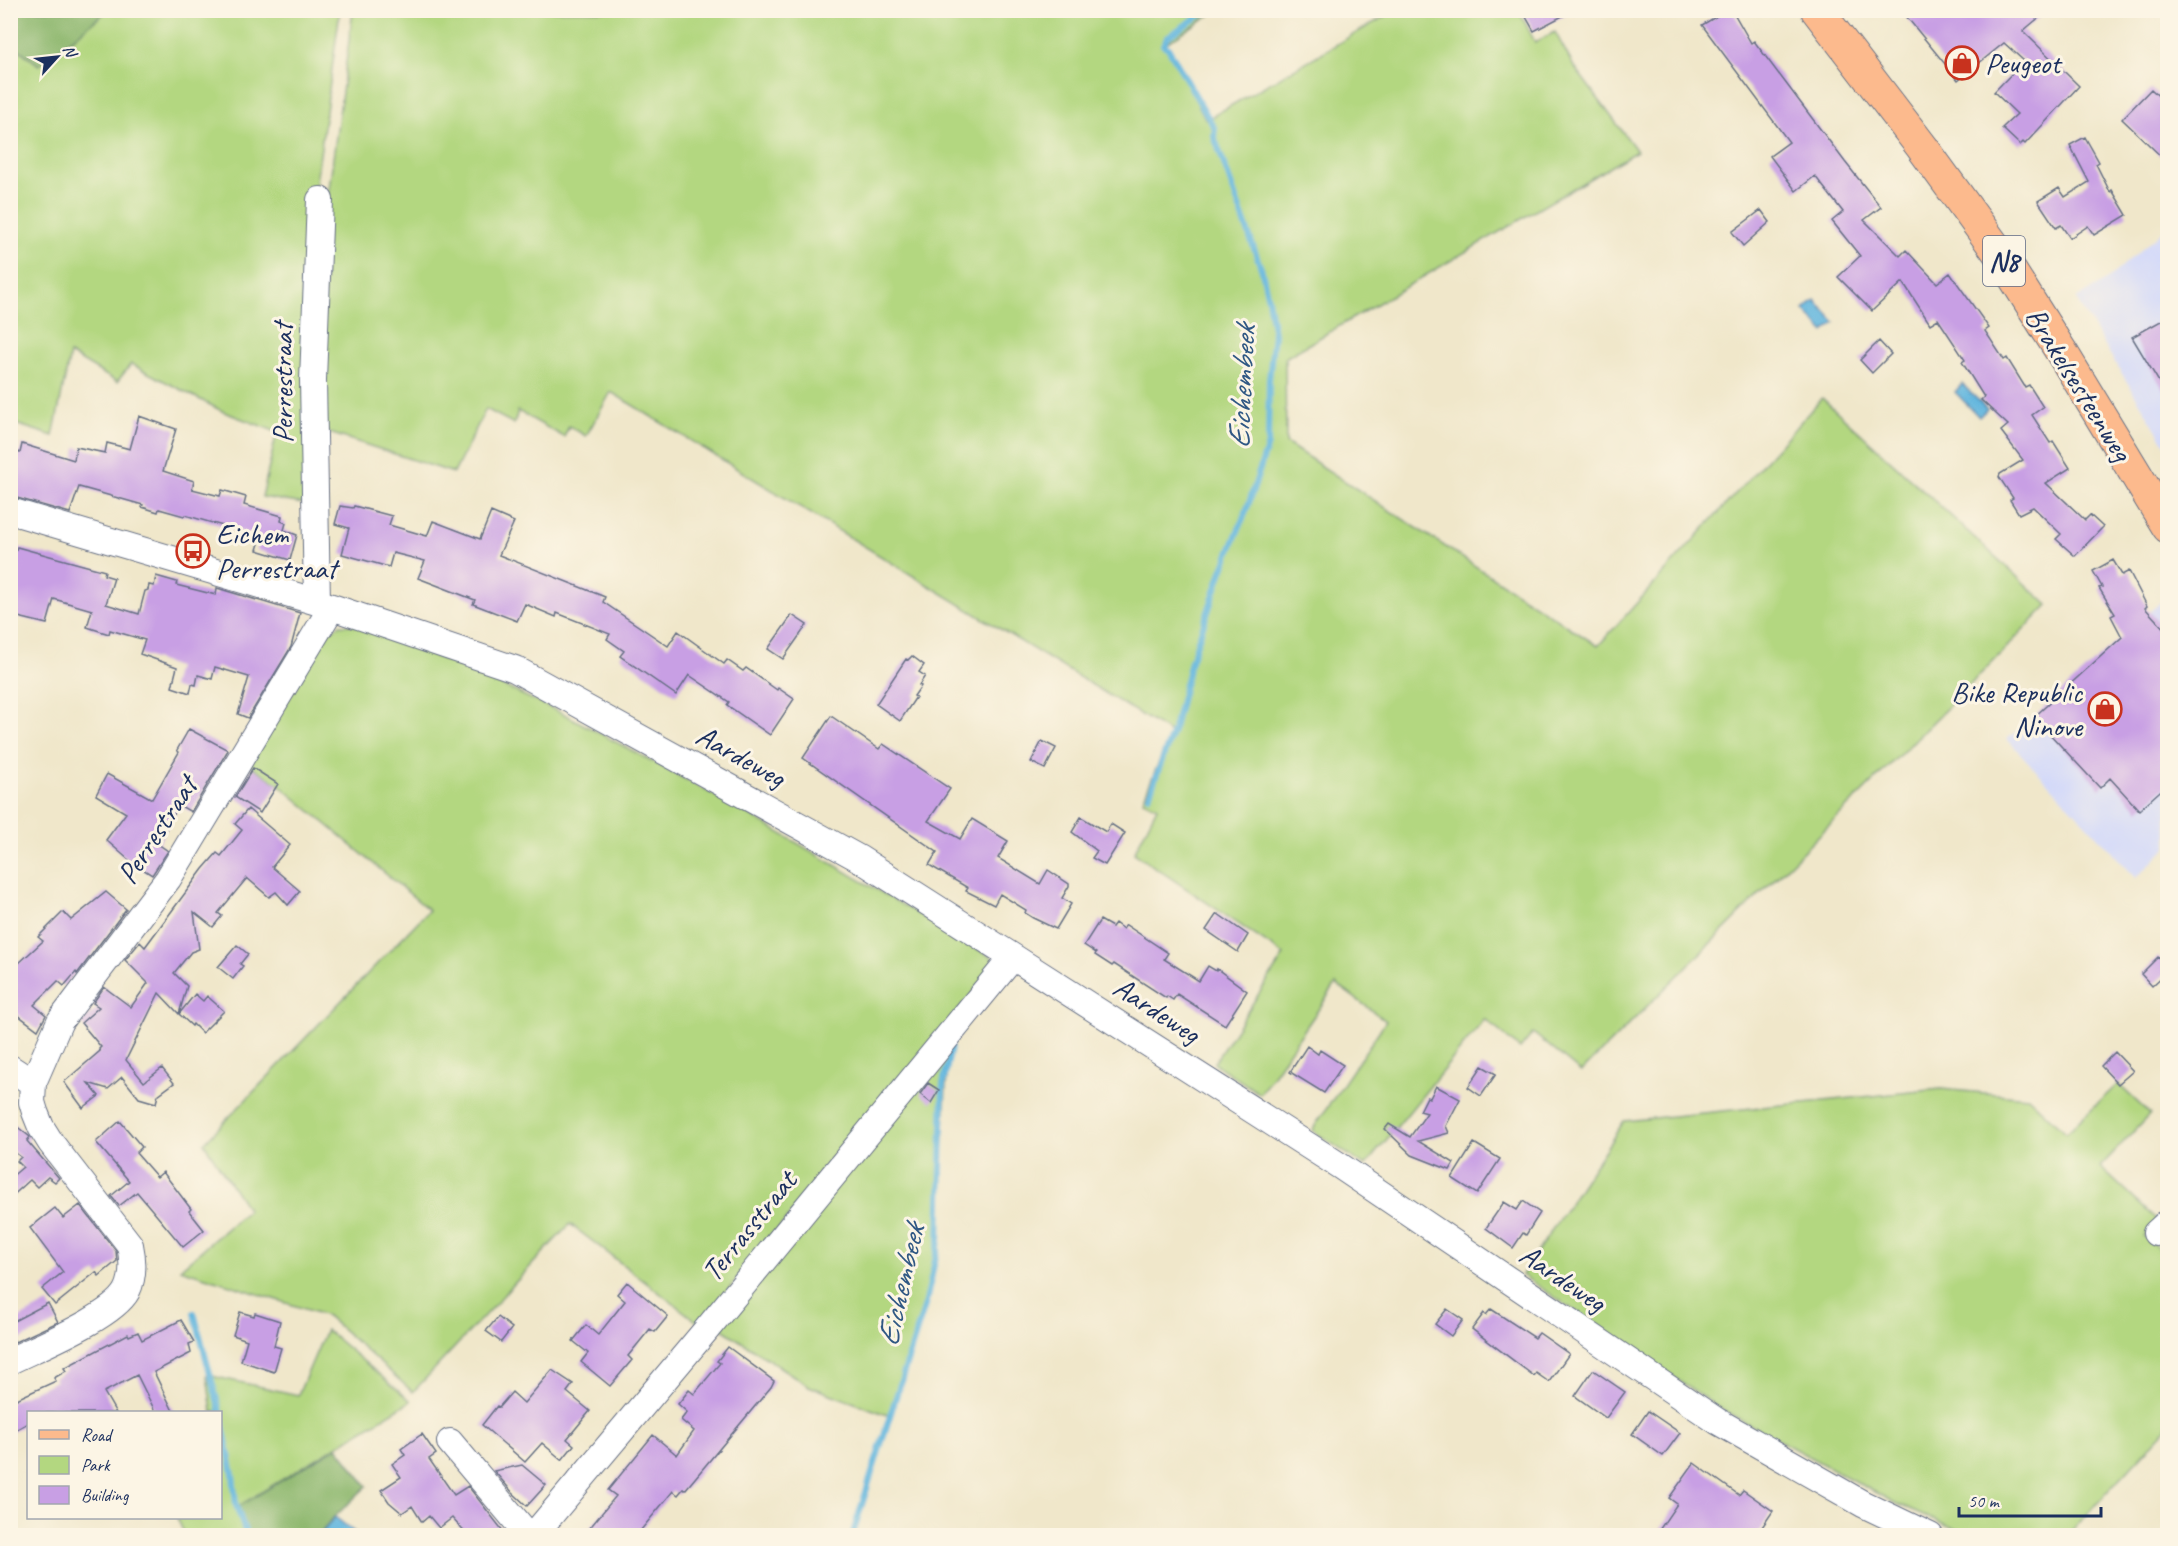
<svg xmlns="http://www.w3.org/2000/svg" width="2178" height="1546" viewBox="0 0 2178 1546" font-family="Caveat,sans-serif">
	<style>
		.built { fill: #d3d9f9 }
		.green { fill: #b3d780; stroke: #67836f; stroke-width: 1.5 }
		.forest { fill: #8eb86e; stroke: #547466; stroke-width: 1.5 }
		.water { fill: #62b6de; stroke: #3e729e; stroke-width: 1.5 }
		.lines { fill: none; stroke-linecap: round; stroke-linejoin: round }
		.stream { stroke: #62b6de; stroke-width: 6 }
		.building { fill: #c89fe4 }
		.minor-casing { stroke: #666f84; stroke-width: 28 }
		.major-casing { stroke: #666f84; stroke-width: 34 }
		.minor { stroke: #fff; stroke-width: 26 }
		.major { stroke: #fcba8d; stroke-width: 32 }
		.labels { text-anchor: middle; stroke-width: 6; stroke-linejoin: round; paint-order: stroke }
		.shield { fill: #fcf5e5; stroke: #5e6a86; stroke-width: 1.5 }
		.shield-label { font-size: 28px; font-weight: bold; fill: #1b2f5e }
		.poi-label { font-size: 30px; fill: #1b2f5e; stroke: #fcf5e5; text-anchor: start }
		.street-label { font-size: 30px; fill: #1b2f5e; stroke: #fcf5e5 }
		.water-label { font-size: 32px; font-style: italic; fill: #305884; stroke: #fcf5e5 }
	</style>
	<rect width="100%" height="100%" fill="#fcf5e5"/>
	<filter id="ink" filterUnits="userSpaceOnUse"><feTurbulence type="fractalNoise" baseFrequency=".0167" numOctaves="2"/><feDisplacementMap in="SourceGraphic" scale="12" xChannelSelector="R" yChannelSelector="G"/><feConvolveMatrix kernelMatrix="1 2 1 2 8 2 1 2 1" color-interpolation-filters="sRGB"/></filter>
	<filter id="wash" filterUnits="userSpaceOnUse"><feTurbulence type="fractalNoise" baseFrequency=".008" numOctaves="4" result="noise"/><feDisplacementMap in="SourceGraphic" scale="24" xChannelSelector="R" yChannelSelector="G"/><feGaussianBlur stdDeviation="1.35" result="paint"/><feColorMatrix in="noise" values="0 0 0 0 0 0 0 0 0 0 0 0 0 0 0 0 0 1.4 0 .05"/><feComposite in="paint" operator="in"/></filter>
	<g filter="url(#wash)">
		<rect width="100%" height="100%" fill="#f0e7ca"/>
		<path class="built" d="M2167 227V447L2076 299 2104 282Z
			M2167 596V848L2136 878 2007 739 2034 717Z"/>
		<path class="green" d="M107 11H340L316 183 310 361V505L262 497 277 432 224 412 131 364 117 382 70 354 53 436 16 424 13 444 11 443 10 43 39 65Z
			M353 11H1216L1166 43 1206 120 1394 11H1519L1535 42 1555 32 1573 65 1637 151 1285 358 1286 443 1598 646 1822 398 2048 605 1963 692 1581 1072 1533 1033 1520 1049 1485 1019 1365 1166 1312 1130 1386 1021 1336 984 1260 1094 1214 1063 1284 955 1134 853 1157 807 1143 800 1171 733 611 392 586 436 569 426 564 437 518 411 514 424 486 409 454 473 320 430 327 203Z
			M340 625H359L462 667 566 715 729 803 993 958V968L700 1324 570 1224 413 1392 327 1316 180 1269 248 1210 204 1143 429 910 278 784 249 764 328 632Z
			M950 1049 946 1087 939 1241 926 1302 890 1416 809 1386 716 1325Z
			M2118 1084 2150 1114 2100 1167 2159 1222 2144 1236 2167 1256V1428L2068 1535H1970L1893 1502 1719 1408 1522 1275 1624 1121 1941 1089 2028 1097 2066 1133Z
			M326 1330 411 1401 237 1507 244 1535H185L177 1518H220V1412H212L207 1375 298 1395Z"/>
		<path class="forest" d="M10 11 11 10 107 11 39 65 11 43Z
			M337 1447 367 1486 329 1522 320 1535H244L236 1508Z"/>
		<path class="water" d="M1815 300 1835 322 1824 332 1804 310Z
			M1962 384 1987 409 1979 417 1955 392Z
			M335 1517 358 1535H320Z"/>
		<g class="lines">
			<path class="stream" d="M1149 796 1174 728 1191 661 1222 571 1248 506 1268 444 1269 380 1274 334 1268 299 1262 271 1214 136 1215 129 1168 48 1163 45 1167 37 1208 10
				M194 1313 219 1407 233 1474 236 1505 247 1536
				M852 1536 926 1302 939 1241 943 1084 951 1047"/>
		</g>
		<g id="blocks">
			<path class="building" d="M1522 10H1574L1534 31Z
				M1727 10H1732L1751 43 1754 41 1845 162 1881 207 1864 220 1900 256 1906 250 1937 283 1950 273 1989 328 1985 331 2004 360 2007 358 2025 387 2029 385 2043 407 2032 415 2050 443 2053 441 2070 468 2046 483 2085 520 2090 515 2103 527 2075 556 2056 539 2061 534 2033 507 2019 514 2010 500 2013 498 1999 477 2000 474 2023 460 2001 431 2008 425 1981 400 1984 397 1962 362 1965 360 1938 319 1930 324 1903 282 1872 311 1838 277 1860 256 1832 221 1843 212 1815 176 1796 191 1770 156 1789 142 1702 25Z
				M1901 10H2048L2023 31 2079 86 2025 144 2023 142 2020 145 2002 128 2017 114 1994 92 2024 61 2004 43 1958 80Z
				M2151 89 2168 105V163L2122 119Z
				M2085 137 2099 162 2096 164 2110 192 2112 190 2127 215 2094 235 2088 226 2070 238 2061 225 2056 228 2038 201 2059 188 2065 197 2089 182 2070 145Z
				M1761 210 1770 222 1743 246 1732 232Z
				M2168 317V397L2132 337Z
				M1879 341 1891 354 1872 373 1860 360Z
				M139 416 176 429 163 471 194 481 192 489 220 496 222 490 246 497 244 505 282 516 281 521 286 523 284 530 297 535 290 560 257 550 261 537 185 515 184 516 159 509 158 512 142 507 143 505 79 487 70 513 10 496V450L20 453 22 444 74 460 76 447 105 453 107 443 130 449Z
				M340 506 353 508 354 506 392 516 389 525 427 536 433 521 480 539 491 512 514 522 499 555 605 597 603 602 668 646 678 631 724 664 727 660 743 671 746 668 777 690 778 688 794 699 770 735 727 705 729 702 689 675 676 695 620 656 624 651 607 639 610 634 557 613 556 617 525 604 517 621 473 604 475 600 418 578 425 561 393 553 389 567 342 554 349 528 335 524Z
				M17 547 105 571 104 575 114 578 106 604 139 614 145 591 148 590 149 585 154 586 156 576 177 582 176 585 216 595 217 588 300 613 291 647 248 718 238 714 249 677 215 667 212 679 198 675 196 685 192 684 190 693 172 687 177 667 140 654 145 640 110 630 109 634 87 627 92 610 54 599 47 624 10 615V565Z
				M2113 560 2122 575 2129 571 2147 606 2145 608 2168 633V784L2139 810 2110 778 2100 788 2034 717 2122 637 2111 616 2115 614 2099 588 2102 587 2093 571Z
				M792 615 807 625 783 659 768 649Z
				M912 656 924 665 919 672 925 676 919 685 921 686 914 696 916 697 900 721 876 704 906 659 908 660Z
				M831 716 879 749 883 744 950 789 928 821 960 839 972 819 1008 841 998 858 1040 884 1048 870 1069 884V886L1062 898 1071 904 1056 929 1033 918 1025 913 1026 910 1000 894 994 905 966 891 968 888 929 865 937 852 803 758Z
				M189 729 228 750 191 812 179 805 158 844 168 851 152 875 130 861 106 840 126 813 96 795 107 774 152 799 179 752 177 750Z
				M1042 741 1056 748 1045 769 1031 762Z
				M253 768 278 784 260 813 235 797Z
				M248 809 290 845 272 867 300 891 288 905 276 892 269 897 247 878 218 913 222 916 213 927 194 912 199 949 191 952 174 973 187 986 179 1014 159 993 126 1060 144 1082 162 1068 174 1083 158 1095 156 1103 139 1098 122 1077 108 1089 88 1083 99 1096 83 1108 64 1082 100 1051 99 1049 101 1047 81 1023 99 1007 93 1003 104 987 131 1007 148 983 125 960 140 942 145 947 203 869 217 853 221 856 242 830 235 824Z
				M1081 817 1106 832 1111 824 1125 833 1105 865 1092 858 1097 851 1072 832Z
				M106 892 126 909 77 974 76 972 64 986 58 981 34 1005 46 1015 38 1030 10 1009V955L19 963 43 941 38 937 63 912 71 920Z
				M1218 914 1248 935 1238 952 1206 930 1216 915Z
				M1100 920 1112 927 1115 923 1123 929 1126 925 1168 953 1164 959 1199 981 1208 966 1216 971 1217 969 1247 991 1225 1025 1177 994 1173 1000 1167 996 1166 998 1114 964 1112 966 1095 955 1096 953 1084 945Z
				M237 945 248 954 240 964 243 966 233 979 218 967Z
				M2158 957 2168 967V971L2152 986 2141 974Z
				M195 994 203 1001 207 996 224 1011 202 1033 193 1024 192 1026 179 1014Z
				M1307 1046 1318 1054 1320 1050 1343 1065 1324 1093 1290 1072Z
				M2115 1052 2133 1071 2118 1084 2101 1066Z
				M1482 1066 1496 1074 1481 1096 1468 1087Z
				M928 1083 939 1090 931 1103 920 1094Z
				M1436 1086 1460 1099 1446 1126 1449 1133 1418 1141 1454 1163 1450 1170 1412 1155 1385 1129 1389 1124 1410 1137 1427 1113 1420 1111 1427 1097 1430 1098Z
				M10 1121 30 1137 27 1141 59 1178 55 1182 48 1177 37 1187 30 1180 10 1198V1178L23 1167 17 1161 21 1157 10 1149Z
				M120 1121 142 1147 136 1153 157 1177 163 1172 191 1209 189 1211 204 1230 183 1247 137 1192 119 1206 111 1196 129 1181 96 1142Z
				M1474 1143 1500 1159 1477 1194 1452 1178Z
				M1523 1201 1540 1213 1526 1235 1523 1233 1513 1248 1486 1228 1504 1202 1517 1210Z
				M80 1205 116 1251 117 1261 99 1276 96 1272 55 1305 42 1289 63 1272 30 1228 55 1208 63 1218Z
				M627 1282 668 1316 655 1332 650 1329 628 1356 632 1360 610 1386 581 1362 588 1353 573 1341 586 1325 598 1335 625 1301 617 1294Z
				M48 1303 58 1322 15 1342 10 1334V1323Z
				M1447 1309 1463 1320 1451 1336 1435 1324Z
				M1491 1309 1535 1338 1539 1333 1569 1354 1549 1382 1536 1373 1534 1376 1472 1329 1484 1313 1486 1315Z
				M240 1312 254 1316 255 1313 280 1321 274 1346 281 1348 274 1372 241 1361 247 1340 233 1335Z
				M498 1317 512 1328 501 1342 486 1331Z
				M181 1320 194 1342 189 1344 191 1353 154 1372 174 1413H156L137 1375 104 1392 116 1413H28V1423L10 1433V1402L56 1381 54 1378 66 1371 64 1368 128 1334 129 1336 138 1332 142 1340Z
				M728 1347 774 1381 771 1387 685 1490 683 1489 678 1495 673 1491 636 1536H583L616 1496 608 1490 653 1435 677 1455 694 1431 681 1420 687 1412 678 1404 689 1390 694 1394 720 1363 717 1361Z
				M552 1370 573 1384 567 1392 590 1411 567 1439 574 1445 562 1460 542 1443 525 1462 482 1425 497 1406 499 1407 512 1392 524 1403Z
				M1593 1370 1625 1392 1606 1418 1575 1396Z
				M1648 1411 1680 1433 1663 1456 1632 1434Z
				M422 1434 436 1454 429 1459 454 1495 468 1486 507 1536H468L452 1518 439 1528 429 1516 422 1522 412 1506 402 1513 389 1502 381 1490 401 1477 392 1464 405 1455 401 1449Z
				M1694 1463 1739 1495 1743 1490 1773 1511 1756 1536H1655L1677 1504 1669 1498Z
				M522 1465 546 1485 527 1506 513 1493 494 1471Z"/>
		</g>
	</g>
	<g filter="url(#ink)">
		<use href="#blocks" fill-opacity="0" stroke="#666f84" stroke-width="1.5"/>
		<g class="lines">
			<defs>
				<path id="minor" d="M10 511 317 602 515 669 860 859 1340 1166 1717 1421 1863 1504 1930 1536
					M317 602 313 380 320 200
					M10 1068 33 1083
					M2156 1233 2168 1222
					M10 1361C38 1347 113 1317 127 1291 134 1277 133 1259 130 1245L51 1143 41 1127 35 1112 32 1102 33 1083 60 1021 168 879 332 607
					M450 1442 529 1536
					M533 1536 707 1329 1013 957"/>
				<path id="major" d="M1817 10 1922 147 1999 253 2064 356 2168 527"/>
			</defs>
			<use href="#minor" class="minor-casing"/>
			<use href="#major" class="major-casing"/>
			<use href="#minor" class="minor"/>
			<use href="#major" class="major"/>
		</g>
	</g>
	<defs>
		<symbol id="shop-ring" viewBox="-11 -11 22 22"><circle r="9.5" fill="#fcf5e5" stroke="#c8321e" stroke-width="1.5"/><path d="M-5-2.5h2.3a2.7 3.5 0 0 1 5.4 0H5L5.5 6h-11ZM-1.5-2.5h3a1.5 2.3 0 0 0-3 0Z" fill="#c8321e"/></symbol>
		<symbol id="bus-ring" viewBox="-11 -11 22 22"><circle r="9.5" fill="#fcf5e5" stroke="#c8321e" stroke-width="1.5"/><path d="M-5-6H5V4H4V6H2V4H-2V6H-4V4H-5ZM-3.5-4V0h7V-4ZM-3.5 1.2v1.5H-2V1.2ZM2 1.2v1.5H3.5V1.2Z" fill="#c8321e"/></symbol>
	</defs>
	<g fill-rule="evenodd">
		<use href="#shop-ring" x="1943" y="44" width="38" height="38"/>
		<use href="#bus-ring" x="174" y="532" width="38" height="38"/>
		<use href="#shop-ring" x="2086" y="690" width="38" height="38"/>
	</g>
	<g class="labels">
		<rect class="shield" x="1983" y="236" width="42" height="50" rx="4.5"/>
		<g class="shield-label">
			<text x="2004" y="271">N8</text>
		</g>
		<g class="poi-label">
			<text x="1985" y="73">Peugeot</text>
			<text x="216" y="544">Eichem<tspan x="216" dy="34">Perrestraat</tspan></text>
			<text x="2082" y="702" text-anchor="end">Bike Republic<tspan x="2082" dy="34">Ninove</tspan></text>
		</g>
		<g class="street-label">
			<text transform="translate(282 383) rotate(-90)" y="10">Perrestraat</text>
			<text transform="translate(2079 384) rotate(58)" y="10">Brakelsesteenweg</text>
			<text transform="translate(741 756) rotate(29)" y="10">Aardeweg</text>
			<text transform="translate(157 830) rotate(-57)" y="10">Perrestraat</text>
			<text transform="translate(1157 1010) rotate(33)" y="10">Aardeweg</text>
			<text transform="translate(749 1226) rotate(-51)" y="10">Terrasstraat</text>
			<text transform="translate(1563 1278) rotate(34)" y="10">Aardeweg</text>
		</g>
		<g class="water-label">
			<text transform="translate(1241 387) rotate(-87)" y="11">Eichembeek</text>
			<text transform="translate(900 1285) rotate(-77)" y="11">Eichembeek</text>
		</g>
	</g>
	<rect width="2178" height="1546" fill="none" stroke="#fcf5e5" stroke-width="36"/>
	<rect x="27" y="1411" width="195" height="108" fill="#fcf5e5" stroke="#a2a6af" stroke-width="1.5"/>
	<rect x="39" y="1430" width="30" height="9" fill="#fcba8d" stroke="#a2a6af" stroke-width="1.5"/>
	<text x="81" y="1441" font-size="18" fill="#1b2f5e">Road</text>
	<rect x="39" y="1456" width="30" height="18" fill="#b3d780" stroke="#a2a6af" stroke-width="1.5"/>
	<text x="81" y="1471" font-size="18" fill="#1b2f5e">Park</text>
	<rect x="39" y="1486" width="30" height="18" fill="#c89fe4" stroke="#a2a6af" stroke-width="1.5"/>
	<text x="81" y="1501" font-size="18" fill="#1b2f5e">Building</text>
	<g transform="translate(57 57) rotate(63)" stroke="#fcf5e5" stroke-width="4.5" paint-order="stroke">
	<path d="M0-4.5L10 22L0 15L-10 22Z" fill="#1b2f5e"/>
	<text y="-9" font-size="16" font-weight="bold" text-anchor="middle" fill="#1b2f5e">N</text>
	</g>
	<path d="M1959 1507v9h142v-9" fill="none" stroke="#1b2f5e" stroke-width="3"/>
	<text x="1968" y="1507" font-size="18" fill="#1b2f5e" stroke="#fcf5e5" stroke-width="4.5" paint-order="stroke">50 m</text>
</svg>
